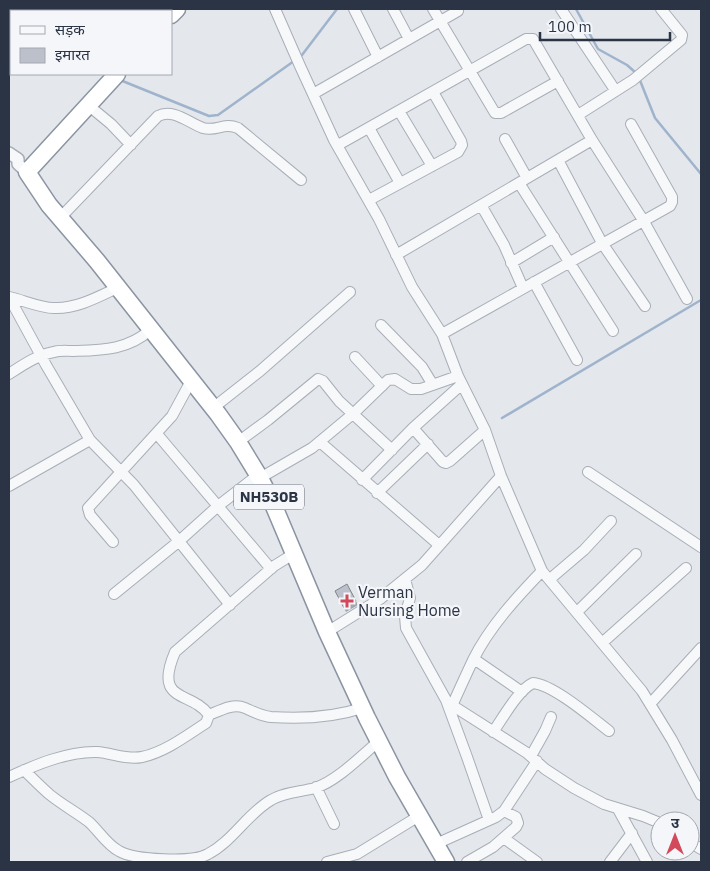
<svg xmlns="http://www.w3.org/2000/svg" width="710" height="871" viewBox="0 0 710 871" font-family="'IBM Plex Sans','Noto Sans Devanagari',sans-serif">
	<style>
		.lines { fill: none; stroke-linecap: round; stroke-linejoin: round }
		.stream { stroke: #9fb4cc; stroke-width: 2.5 }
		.minor-casing { stroke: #a9aeb7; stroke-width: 12 }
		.tertiary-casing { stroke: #a9aeb7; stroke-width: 14 }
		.trunk-casing { stroke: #8b94a3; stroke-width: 19 }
		.minor { stroke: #f7f8fa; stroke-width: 10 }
		.tertiary { stroke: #f7f8fa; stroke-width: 11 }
		.trunk { stroke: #fff; stroke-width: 16 }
		.wall { fill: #a1a5ae }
		.building { fill: #bbc0ca; stroke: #83868d }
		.poi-dot { fill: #d1495b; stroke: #f4f6f9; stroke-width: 2 }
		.labels { text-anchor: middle; stroke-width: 4.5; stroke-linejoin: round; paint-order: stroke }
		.shield { fill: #f4f6f9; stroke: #676e7b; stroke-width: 1 }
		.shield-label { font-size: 15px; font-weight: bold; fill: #2b3445 }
		.poi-label { font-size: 16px; fill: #2b3445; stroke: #f4f6f9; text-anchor: start }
	</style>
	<rect width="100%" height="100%" fill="#e4e7ec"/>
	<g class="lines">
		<path class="stream" d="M576 9 598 49 627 65 636 73
			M9 35 11 36
			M298 58 302 55 337 9
			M639 78 655 118 701 174
			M120 80 209 116 218 115 294 61
			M502 418 701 300"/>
		<defs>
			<path id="minor" d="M275 9 300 66 334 140 379 219 412 287 442 334 458 376 485 430 501 476 542 571 642 691 672 740 701 795
				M354 9 378 57
				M393 9 409 39
				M433 9 495 113H501L558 81
				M561 9 615 90
				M313 94 458 11
				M88 105 111 124 131 145
				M399 111 432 166
				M578 115 633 80 681 40 682 35 661 9
				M369 128 400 183
				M505 139 527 178
				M338 145 526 39H533L592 140 643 220 687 299
				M558 160 602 243 645 306
				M519 183 613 331
				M369 200 458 152 462 145 461 141 433 92
				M481 205 504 245 523 288
				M60 218 158 116C173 108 189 123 203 128 217 132 223 122 238 128L301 180
				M396 255 592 140
				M511 263 554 237
				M534 282 577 360
				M9 297 46 365 90 440 134 485 230 605
				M9 297C23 300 40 308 54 308 76 309 98 297 117 288
				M381 325 422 367 433 385
				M442 334 670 206 672 202V197L631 124
				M355 357 382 386
				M9 374C23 365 37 355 54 352 60 350 67 351 73 351 102 350 128 350 150 330
				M213 408 260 371 350 292
				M413 428 443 462 446 463 450 461 485 430
				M157 434 271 569
				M238 442 268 420 318 379 323 381 339 401 392 450
				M320 442 439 545
				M588 472 701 547
				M260 478 312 448 354 413 388 380 395 379 411 389H421L458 376
				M362 480 413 428 462 384
				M9 486 90 440
				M377 493 428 444
				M113 542 90 515 88 508 172 416 191 381
				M405 579 410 598 405 616 406 628 446 700 467 757 489 820
				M550 579 584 550 611 521
				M114 594 178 542 218 506 258 475
				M577 612 636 554
				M327 632 380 599 422 565 501 476
				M602 643 686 568
				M474 659 522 692
				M447 702 527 753 545 769 574 788 604 804 643 816 660 823
				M650 704 701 648
				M452 706C459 690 466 675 473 660 490 626 517 597 542 571
				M209 715C221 710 233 703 245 708 254 712 261 716 271 717 302 719 332 718 362 708
				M493 732C503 718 518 690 533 683 554 685 592 718 609 731
				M531 756 545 731 551 717
				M24 770C32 778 40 786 49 794 61 804 76 812 89 822 99 831 107 845 119 851 134 860 193 863 208 854 233 841 247 814 271 800 284 792 300 792 315 788 337 781 361 756 379 741
				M9 777C35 765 68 751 97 752 112 753 127 760 142 757 165 752 186 736 206 723L209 715C191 690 153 704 175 652L274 566 295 553
				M316 787 334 824
				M618 809 647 862
				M505 839 537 862
				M690 842 701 849
				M436 844 496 817 504 811 537 761
				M327 862 357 854 419 816
				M467 862 493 847 516 827 518 823 516 817 504 811
				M610 862 632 833"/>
			<path id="tertiary" d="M9 153 18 159V164L27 172"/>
			<path id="trunk" d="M171 15 177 9
				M117 74 27 172 49 205 97 261 218 414 238 442 260 478 273 504 327 632 367 718 397 777 446 862"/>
		</defs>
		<use href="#minor" class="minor-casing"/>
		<use href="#tertiary" class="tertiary-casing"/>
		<use href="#trunk" class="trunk-casing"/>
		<use href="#minor" class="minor"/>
		<use href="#tertiary" class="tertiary"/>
		<use href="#trunk" class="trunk"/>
	</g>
	<path class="wall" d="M335 591 356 601 358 605 346 612Z"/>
	<path class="building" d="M347 584 356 601 344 608 335 591Z"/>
	<path class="poi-dot" d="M344.5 593.5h5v5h5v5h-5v5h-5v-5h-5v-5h5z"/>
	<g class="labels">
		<rect class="shield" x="234" y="484.5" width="70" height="25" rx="4"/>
		<g class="shield-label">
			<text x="269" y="502">NH530B</text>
		</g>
		<g class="poi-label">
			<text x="358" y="598">Verman<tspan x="358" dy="18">Nursing Home</tspan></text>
		</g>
	</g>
	<rect width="710" height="871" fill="none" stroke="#2b3445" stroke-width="20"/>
	<rect x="10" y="10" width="162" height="65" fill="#f4f6f9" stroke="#a4a8b1"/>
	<rect x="20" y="26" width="25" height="8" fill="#f7f8fa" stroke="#a4a8b1"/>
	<text x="55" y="35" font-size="15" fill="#2b3445">सड़क</text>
	<rect x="20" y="48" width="25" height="15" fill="#bbc0ca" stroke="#a4a8b1"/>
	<text x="55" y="60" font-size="15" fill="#2b3445">इमारत</text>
	<g transform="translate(675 836)"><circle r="24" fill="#f4f6f9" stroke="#a4a8b1"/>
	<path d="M0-4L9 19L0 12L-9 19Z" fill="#d1495b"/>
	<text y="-8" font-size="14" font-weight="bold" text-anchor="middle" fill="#2b3445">उ</text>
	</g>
	<path d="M540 32v8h130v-8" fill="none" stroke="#2b3445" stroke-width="2.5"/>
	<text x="548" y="32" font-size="15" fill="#2b3445" stroke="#f4f6f9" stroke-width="4" paint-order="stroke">100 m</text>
</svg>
